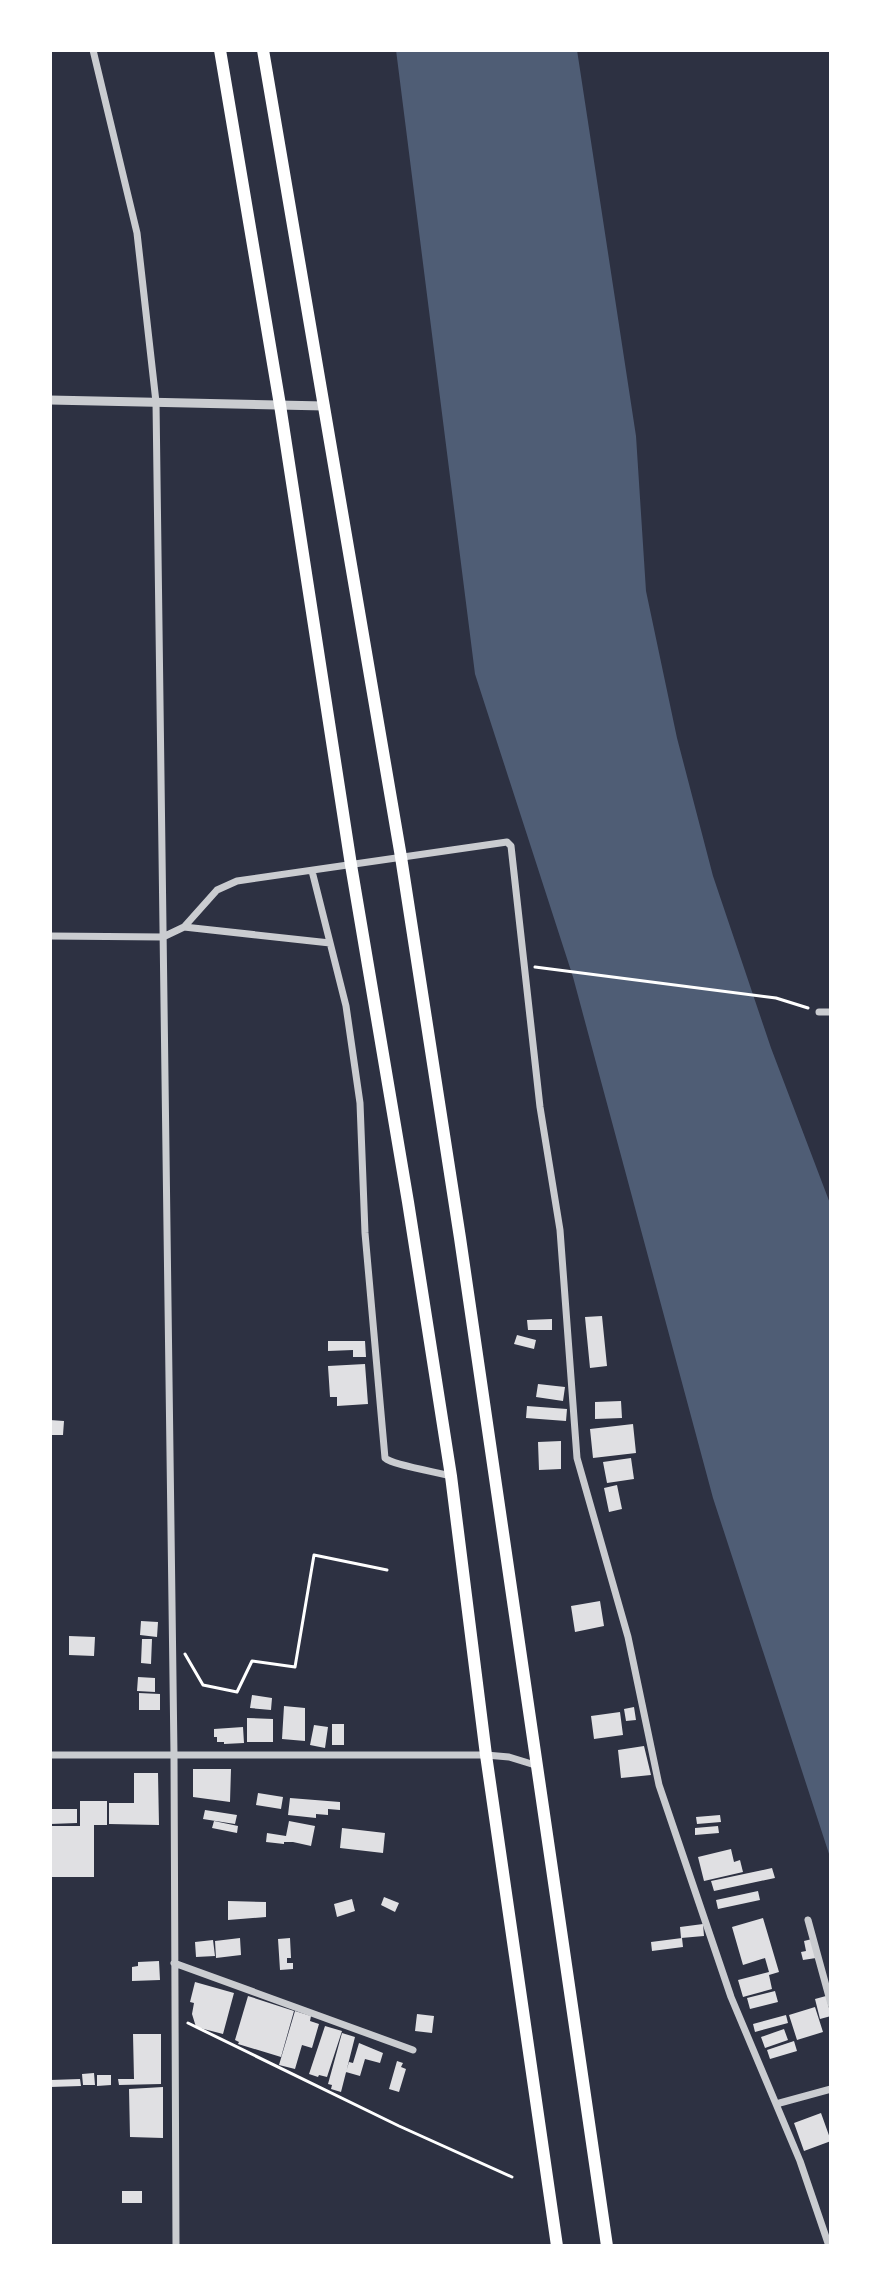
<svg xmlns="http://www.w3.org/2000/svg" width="881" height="2296" viewBox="0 0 881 2296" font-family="Quicksand,sans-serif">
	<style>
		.water { fill: #4f5d75 }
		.building { fill: #e0e0e3 }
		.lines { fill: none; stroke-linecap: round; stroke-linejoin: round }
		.path { stroke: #fff; stroke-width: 3 }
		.minor { stroke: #caccd0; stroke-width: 7 }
		.tertiary { stroke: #caccd0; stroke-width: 9 }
		.trunk { stroke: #fff; stroke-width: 12 }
	</style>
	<rect width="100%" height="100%" fill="#2d3142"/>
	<path class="water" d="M396 50H577L636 436 646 591 677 738 713 876 771 1048 831 1206V1860L713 1498 573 977 475 674Z"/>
	<path class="building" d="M602 1316 607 1366 590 1368 585 1317Z
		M552 1319V1330H528L527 1320Z
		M517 1335 536 1340 534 1349 514 1344Z
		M328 1341H365L366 1357H353V1350L328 1351Z
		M365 1364 368 1404 337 1406V1397H330L328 1366Z
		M538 1384 565 1387 563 1401 536 1397Z
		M621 1401 622 1418 595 1419V1402Z
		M527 1406 567 1409 566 1421 526 1418Z
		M50 1420 64 1421 63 1435H50Z
		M633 1424 636 1453 593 1458 590 1429Z
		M561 1441V1469L539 1470 538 1442Z
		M631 1458 634 1479 607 1483 603 1462Z
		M617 1485 622 1509 609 1512 604 1488Z
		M600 1601 604 1626 575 1632 571 1606Z
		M141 1621 158 1622 157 1637 140 1635Z
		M69 1636 95 1637 94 1656 69 1655Z
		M142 1639H152L151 1664 141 1663Z
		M138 1677 155 1678V1692L137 1691Z
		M139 1693 160 1694V1710H139Z
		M252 1695 272 1698 271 1710 250 1708Z
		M284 1706 305 1708V1741L282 1739Z
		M634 1707 636 1720 626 1721 624 1709Z
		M620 1712 623 1735 594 1739 591 1716Z
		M247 1718 273 1719V1742H247Z
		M332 1724H344V1745H332Z
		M314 1725 328 1727 325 1748 310 1745Z
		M243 1727 244 1743 224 1744V1742H217V1737H214V1729Z
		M644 1746 651 1775 621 1778 618 1750Z
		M193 1769H231L230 1802 193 1797Z
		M134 1773H158L159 1825 109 1824V1803H134Z
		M258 1793 283 1797 281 1809 256 1805Z
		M290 1798 340 1802V1810L328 1809V1815L316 1814V1818L288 1815Z
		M80 1801H107V1825H94V1877H50V1826H80Z
		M50 1809H77V1823L50 1824Z
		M205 1810 237 1815 235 1824 203 1819Z
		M720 1815 721 1822 697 1824 696 1817Z
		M214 1821 238 1826 237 1833 212 1828Z
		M289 1821 315 1826 311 1846 293 1842H284V1844L266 1842 267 1833 286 1836Z
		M718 1826 719 1833 695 1835V1828Z
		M342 1828 385 1833 383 1853 340 1848Z
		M731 1849 734 1862 740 1860 743 1872 704 1881 698 1857Z
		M772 1868 775 1878 714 1891 711 1881Z
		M758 1891 760 1900 718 1909 716 1900Z
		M384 1897 399 1903 395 1912 381 1905Z
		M352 1899 355 1911 337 1917 334 1904Z
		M228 1901 266 1902V1917L228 1920Z
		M763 1918 779 1972 769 1975 772 1989 743 1997 738 1980 769 1972 765 1958 743 1965 732 1927Z
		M703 1924 704 1936 681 1938 680 1927Z
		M240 1938 241 1955 216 1958 215 1941Z
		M290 1938 291 1958H287V1963H293V1969L280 1970 278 1939Z
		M682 1938 683 1947 652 1951 651 1942Z
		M812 1939 816 1958 803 1960 801 1952 806 1951 804 1941Z
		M213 1940 215 1956 196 1957 195 1942Z
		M159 1961 160 1980 132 1981V1967L138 1966V1962Z
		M195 1982 234 1993 223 2034 196 2027 192 2014 194 2003 190 2002Z
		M775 1991 778 2002 750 2009 747 1998Z
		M248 1996 294 2011 281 2057 238 2044 239 2042 235 2040Z
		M826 1996 831 2016 820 2019 815 1999Z
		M815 2007 823 2032 797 2040 789 2015Z
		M295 2011 311 2016 310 2021 319 2024 312 2048 302 2045 295 2069 279 2065Z
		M417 2014 434 2016 432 2033 415 2031Z
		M786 2015 788 2023 755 2032 753 2024Z
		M325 2026 342 2031 327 2077 319 2075 318 2077 309 2074Z
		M784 2029 788 2040 765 2048 761 2037Z
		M342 2033 355 2037 341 2092 331 2089 332 2085 328 2084Z
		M133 2034H161V2084L119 2085 118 2079H134Z
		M794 2041 797 2051 770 2059 767 2050Z
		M359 2043 383 2053 380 2063 365 2059 360 2076 346 2072 349 2062 353 2063Z
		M397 2061 403 2063 401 2067 406 2069 399 2092 389 2089Z
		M94 2073 95 2085H83L82 2074Z
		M97 2075H111V2085L97 2086Z
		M80 2079 81 2086 50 2087V2080Z
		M163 2087V2138L130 2137 129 2089Z
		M821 2113 831 2141 804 2151 794 2123Z
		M122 2191H142V2203H122Z"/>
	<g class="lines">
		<path class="path" d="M535 967 776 998 808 1008
			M185 1654 203 1685 237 1692 252 1661 295 1667 314 1555 387 1570
			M188 2023 399 2126 512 2177"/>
		<path class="minor" d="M93 50 137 233 156 402 174 1754 176 2246
			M312 871 346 1006 360 1103 365 1233 385 1458C392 1465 437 1472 451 1476
			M184 927 330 943
			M50 936 163 937 184 927 217 890 237 881 507 842 511 846 540 1107 560 1230 577 1458 628 1637 659 1785 731 1997 800 2161 829 2246
			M819 1012H831
			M50 1755H486L509 1757 535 1765
			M808 1920 831 2004
			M174 1963 413 2050
			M776 2104 831 2089"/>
		<path class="tertiary" d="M50 400 325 406"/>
		<path class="trunk" d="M220 50 280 405 351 865 408 1202 451 1476 486 1755 557 2246
			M263 50 401 857 460 1238 607 2246"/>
	</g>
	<rect width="881" height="2296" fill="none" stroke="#ffffff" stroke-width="104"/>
</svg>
